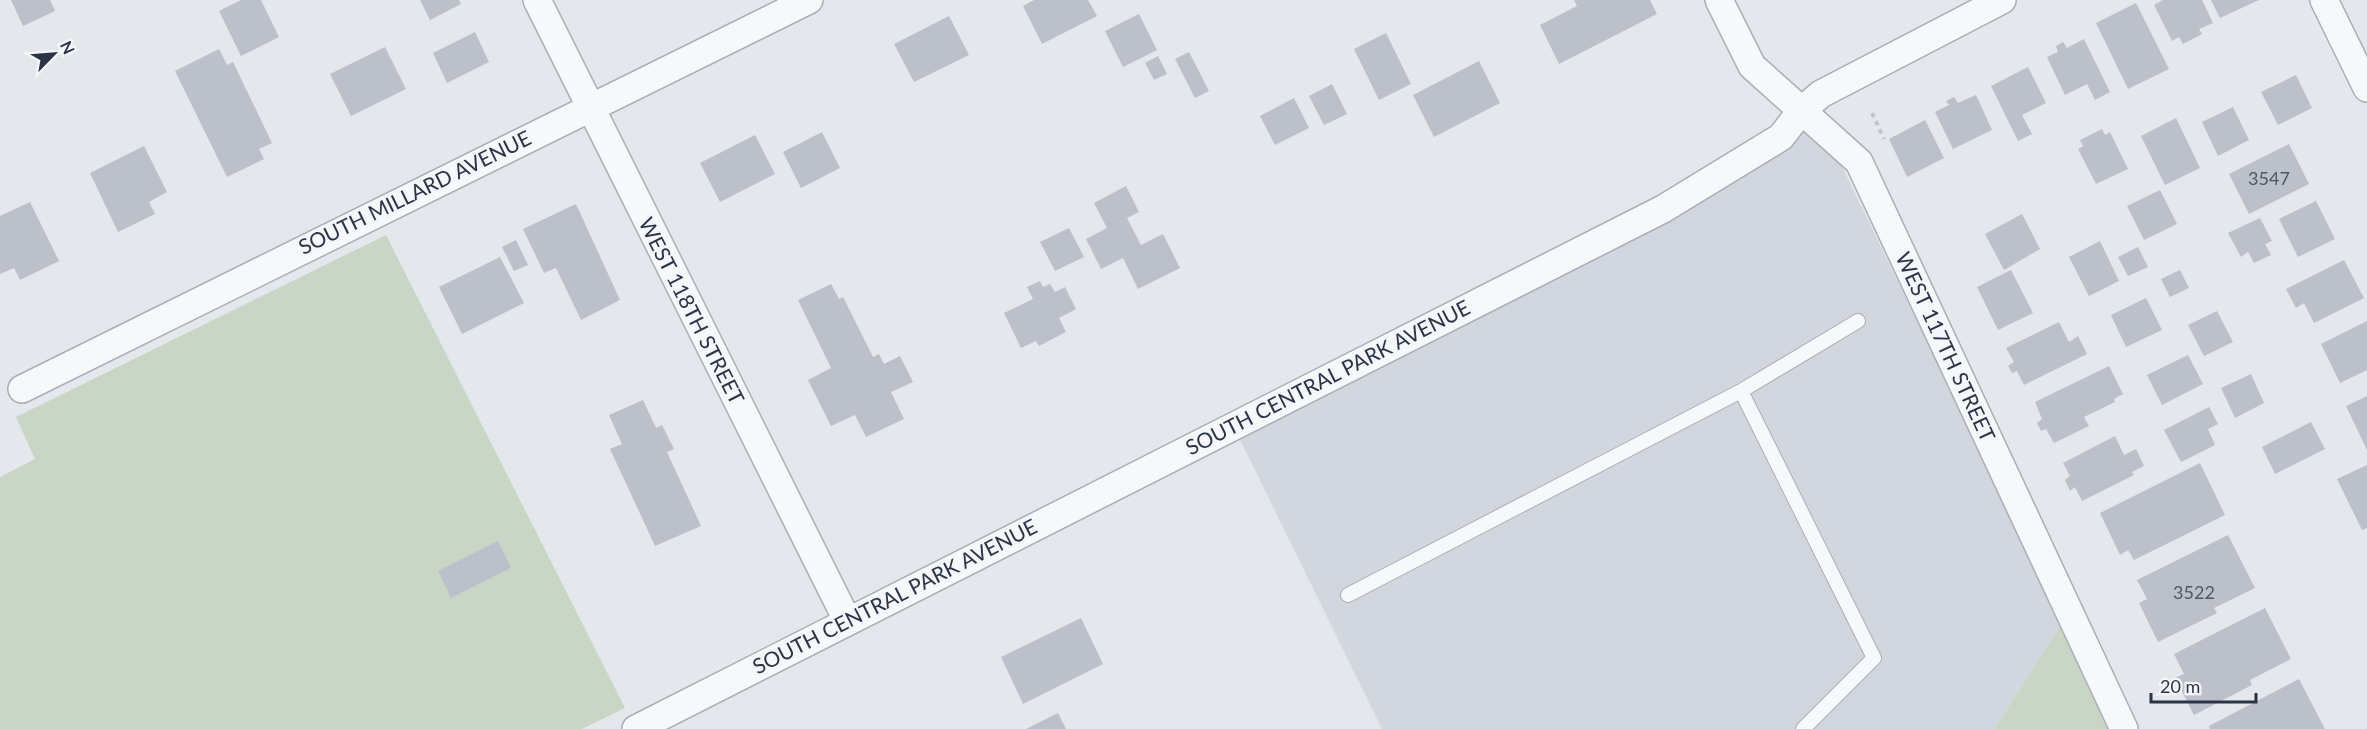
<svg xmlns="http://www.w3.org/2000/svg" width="2367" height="729" viewBox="0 0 2367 729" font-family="Lato,sans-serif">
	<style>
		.built { fill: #d2d6de }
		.green { fill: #c9d6c5 }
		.building { fill: #bbc0ca }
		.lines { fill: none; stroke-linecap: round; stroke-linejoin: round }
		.lane-casing { stroke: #a9aeb7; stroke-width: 16 }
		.street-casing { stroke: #a9aeb7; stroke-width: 30 }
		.path { stroke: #c2c5cb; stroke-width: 4; stroke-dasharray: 4.5 4.5; stroke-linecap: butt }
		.lane { stroke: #f7f8fa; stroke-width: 14 }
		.street { stroke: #f7f8fa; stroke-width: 27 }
		.labels { text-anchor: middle; stroke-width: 6; stroke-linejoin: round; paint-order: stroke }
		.number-label { font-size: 18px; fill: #4f5766 }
		.street-label { font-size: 21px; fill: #2b3445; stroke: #f4f6f9 }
	</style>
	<rect width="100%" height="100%" fill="#e4e7ec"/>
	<path class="built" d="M1818 117 2063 623 1994 729H1382L1228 415Z"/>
	<path class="green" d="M386 235 625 708 582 729H0V477L35 459 16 417Z
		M2063 623 2114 729H1994Z"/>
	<path class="building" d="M11 0H50L55 11 23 26Z
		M241 0H261L279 37 241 56 219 11Z
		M420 0H459L461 4 430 20Z
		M1034 0H1088L1097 16 1042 44 1023 6Z
		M1574 0H1650L1657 14 1559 64 1540 25 1577 6Z
		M2163 0H2202L2213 23 2199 29 2202 34 2183 44 2179 37 2172 41 2154 5Z
		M2211 0H2259L2220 18Z
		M2136 3 2169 69 2128 89 2096 23Z
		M1139 14 1157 50 1123 67 1105 31Z
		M949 16 969 55 914 82 894 44Z
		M475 32 489 62 447 83 433 53Z
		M1386 33 1411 84 1379 100 1354 49Z
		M2084 39 2110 92 2095 100 2087 84 2065 95 2047 57 2058 52 2056 46 2063 42 2067 48Z
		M385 47 406 89 351 116 330 74Z
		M219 49 227 65 233 62 272 143 259 149 264 159 227 177 175 71Z
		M1189 52 1209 91 1195 98 1175 59Z
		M1158 56 1167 74 1154 80 1145 63Z
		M1479 61 1500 103 1434 137 1413 95Z
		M2028 67 2046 103 2022 115 2032 134 2018 141 1991 86Z
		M2296 75 2312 108 2278 125 2261 92Z
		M1332 84 1347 114 1324 125 1309 96Z
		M1976 95 1992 130 1953 149 1935 112 1949 105 1946 101 1954 97 1958 103Z
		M1294 98 1309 128 1275 145 1260 116Z
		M2233 107 2249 140 2218 156 2202 122Z
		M2176 118 2200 168 2165 185 2141 136Z
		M1925 120 1944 158 1907 177 1889 139Z
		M2102 129 2105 135 2110 132 2128 169 2096 184 2078 149 2083 146 2080 140Z
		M822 132 840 168 801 188 783 152Z
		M755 135 775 174 720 202 700 163Z
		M2289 144 2309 184 2249 214 2229 174Z
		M144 146 167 192 149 202 155 214 118 232 90 173Z
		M1126 186 1139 212 1127 218 1141 245 1163 234 1180 268 1138 289 1123 258 1101 269 1086 239 1107 228 1094 203Z
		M2160 190 2177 224 2144 240 2127 206Z
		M2316 201 2335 239 2298 257 2279 219Z
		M30 202 59 261 20 280 14 268 0 274V216Z
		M576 204 620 300 581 320 556 268 544 273 523 229Z
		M2022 214 2040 249 2004 270 1985 234Z
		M2260 218 2272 241 2265 244 2271 255 2254 263 2248 252 2241 257 2228 233Z
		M1069 228 1084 257 1055 271 1040 242Z
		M516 240 528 265 514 271 502 247Z
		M2100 241 2119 281 2089 296 2069 257Z
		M2138 247 2148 267 2128 276 2118 257Z
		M500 257 524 303 462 334 439 287Z
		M2344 260 2364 298 2314 323 2304 303 2296 308 2286 289Z
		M2011 270 2033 313 1998 330 1977 287Z
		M2180 270 2189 288 2170 297 2161 279Z
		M1040 281 1043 287 1050 284 1055 292 1065 287 1076 309 1059 318 1066 332 1039 346 1036 341 1021 348 1004 313 1033 299 1027 287Z
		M831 284 839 299 843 297 873 357 879 354 884 364 900 356 913 382 891 392 904 419 866 437 855 415 831 426 808 380 831 368 798 300Z
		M2146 298 2162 330 2126 347 2111 315Z
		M2217 311 2233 342 2204 356 2188 325Z
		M2367 321V370L2340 383 2321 344Z
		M2059 322 2069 342 2078 336 2087 354 2024 385 2017 371 2012 373 2008 366 2014 362 2006 348Z
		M2188 355 2203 384 2162 405 2147 375Z
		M2109 366 2123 394 2114 399 2115 402 2084 417 2089 426 2054 443 2046 429 2041 431 2037 423 2042 419 2035 402Z
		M2251 374 2264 403 2235 418 2221 388Z
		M2367 396V450L2346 406Z
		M643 400 656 428 662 425 674 449 667 452 701 526 655 546 610 449 622 444 609 415Z
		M2209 407 2218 424 2208 429 2215 445 2181 462 2164 430Z
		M2311 422 2325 449 2275 474 2262 447Z
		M2115 436 2124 455 2136 449 2144 466 2132 472 2134 475 2082 501 2075 487 2070 491 2065 480 2070 476 2063 463Z
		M2200 463 2225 515 2134 560 2128 550 2120 555 2100 513Z
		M2367 465V528L2362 530 2337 479Z
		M2228 535 2255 588 2214 608 2217 613 2158 642 2139 603 2147 599 2137 580Z
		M498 541 511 568 451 598 438 571Z
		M2265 608 2291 659 2250 680 2252 685 2194 715 2175 678 2184 674 2174 654Z
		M1081 618 1103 664 1023 704 1001 657Z
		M2299 679 2325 729H2210L2209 726Z
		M1058 713 1066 729H1026Z"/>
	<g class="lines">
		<defs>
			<path id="lane" d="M1741 391 1858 321
				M1348 595 1741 391 1874 658 1803 729"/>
			<path id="street" d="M537 0 847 620
				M1719 0 1752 66 1859 162 2124 729
				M2324 0 2367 88
				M22 389 809 0
				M636 729 1663 209 1781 137 1801 111 1821 94 2002 0"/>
		</defs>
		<use href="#lane" class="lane-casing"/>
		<use href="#street" class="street-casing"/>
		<path class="path" d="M1872 113 1884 139"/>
		<use href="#lane" class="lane"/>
		<use href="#street" class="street"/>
	</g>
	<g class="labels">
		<g class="number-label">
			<text x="2269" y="185">3547</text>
			<text x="2194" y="599">3522</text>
		</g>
		<g class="street-label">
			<text transform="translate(415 193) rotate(-26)" y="7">SOUTH MILLARD AVENUE</text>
			<text transform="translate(691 311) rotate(63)" y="7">WEST 118TH STREET</text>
			<text transform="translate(1945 347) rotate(65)" y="7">WEST 117TH STREET</text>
			<text transform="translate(1328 378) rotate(-27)" y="7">SOUTH CENTRAL PARK AVENUE</text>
			<text transform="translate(895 597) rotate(-27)" y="7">SOUTH CENTRAL PARK AVENUE</text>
		</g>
	</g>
	<g transform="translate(54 54) rotate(65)" stroke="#f4f6f9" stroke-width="4.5" paint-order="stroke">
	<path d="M0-4.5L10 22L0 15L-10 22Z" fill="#2b3445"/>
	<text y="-9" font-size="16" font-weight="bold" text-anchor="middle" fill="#2b3445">N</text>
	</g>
	<path d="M2151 693v9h105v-9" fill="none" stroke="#2b3445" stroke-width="3"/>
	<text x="2160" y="693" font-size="18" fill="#2b3445" stroke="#f4f6f9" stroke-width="4.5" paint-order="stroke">20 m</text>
</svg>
